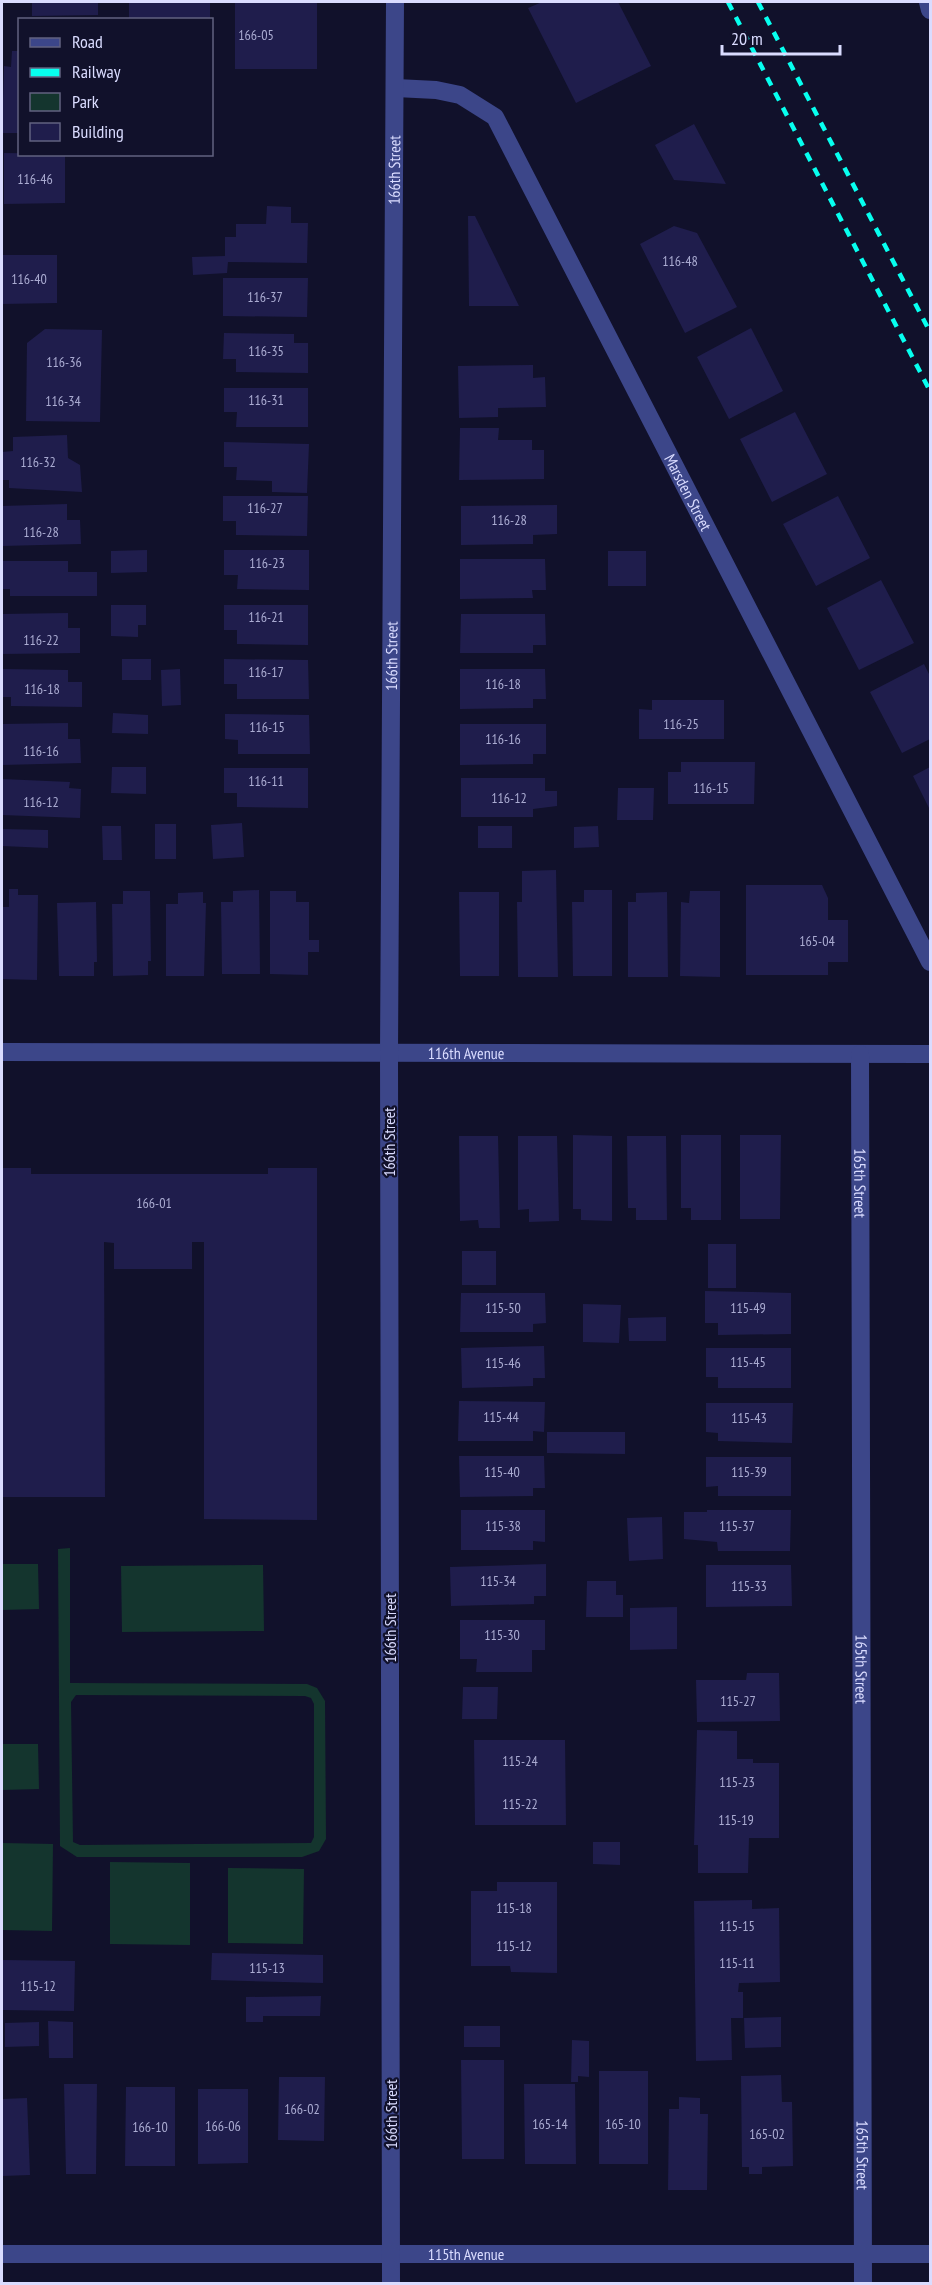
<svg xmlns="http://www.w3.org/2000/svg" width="932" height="2285" viewBox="0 0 932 2285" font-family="'PT Sans Narrow',sans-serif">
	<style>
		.green { fill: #14352e; fill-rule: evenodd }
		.building { fill: #1f1d4c }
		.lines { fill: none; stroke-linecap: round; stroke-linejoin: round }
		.minor { stroke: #3c4689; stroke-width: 18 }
		.rail { stroke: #07ffef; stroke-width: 4.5; stroke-dasharray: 9 8; stroke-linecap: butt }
		.labels { text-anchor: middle; stroke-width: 4.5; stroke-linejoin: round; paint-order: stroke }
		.number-label { font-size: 14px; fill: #abacd2 }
		.street-label { font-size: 16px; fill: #dadcff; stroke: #11112b }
	</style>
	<rect width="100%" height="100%" fill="#11112b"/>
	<path class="green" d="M70 1548V1683L307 1684 317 1688 325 1701 326 1839 319 1851 302 1857H77L60 1846 58 1549ZM76 1695 305 1696 311 1698 314 1704V1837L311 1843 80 1845 73 1842 71 1702Z
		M2 1564H38L39 1609 2 1610Z
		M263 1565 264 1631 122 1632 121 1566Z
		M2 1744H38L39 1789 2 1790Z
		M2 1843 53 1844 52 1931 2 1930Z
		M110 1862 190 1863V1945L110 1944Z
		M228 1868 304 1869 303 1944 228 1943Z"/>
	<path class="building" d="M32 2H98V15L32 16Z
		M129 2H210V20H129Z
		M235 2H317V69H235Z
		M542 2H618L651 66 576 103 528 8Z
		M12 51H20V133H2L4 66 11 67Z
		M694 124 726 184 674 180 655 145Z
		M4 153 65 154V203L4 204Z
		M267 206 291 207V223H308L307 263 228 262 227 273 193 275 192 257 225 256V237H236V224H266Z
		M468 216H475L519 306H469Z
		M674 226 697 233 737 307 685 333 640 244Z
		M2 255H57V303L2 304Z
		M223 278H308L307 317 223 316Z
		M751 328 783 391 729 419 697 357Z
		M45 329 102 330 100 422 26 421 27 343Z
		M224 333 294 334V343H308V373L236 372V359H223Z
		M533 365V378L545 377 546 407 498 408V417L459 418 458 366Z
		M224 388H308V427H236L237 412H224Z
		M795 412 827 474 772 502 740 439Z
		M460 428H499L498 440H532V450H544V479L459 480Z
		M67 435 68 458 80 465 82 492 9 488V480H2V452L13 451V437Z
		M224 442 309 444 307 493 272 492V481L236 480 237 467H224Z
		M223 496H308L307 536 236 535V521H223Z
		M838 496 870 558 816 586 783 524Z
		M67 504V520H80L81 544 2 546V506Z
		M557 505V534L533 535V544L461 545V506Z
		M147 550V572L111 573V551Z
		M224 550H309V590L237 589 238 575H224Z
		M608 551H646V586H608Z
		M460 559H545L546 590H532L533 598 460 599Z
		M2 561H68V572H97V596H10V589H2Z
		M881 580 914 643 859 670 827 608Z
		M111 605H146V625H138V637L111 636Z
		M224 605H308V645L237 644V630H224Z
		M68 613V628H80V653L2 654V614Z
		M461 614H545L546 645H533V653H460Z
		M122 659H151V680H122Z
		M224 659 308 660 309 699H237V684H224Z
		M924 664 930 676V739L902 753 870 692Z
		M2 669 68 670V682H82V707L11 706V697H2Z
		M180 669 181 705 162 706 161 670Z
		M460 669H545L546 699H533V708L460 709Z
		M652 700H724V739H639V709L652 710Z
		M113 713 148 715V734L112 733Z
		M225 714 309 715 310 754H238V740L225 739Z
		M68 723V739H80L81 763 2 765V724Z
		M460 724H546V754H533V764L460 765Z
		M681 762H755L754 804H668V772H681Z
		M112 767H146V794L111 793Z
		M930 767V810L913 776Z
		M224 768H308V808L237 807V793H224Z
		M461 778H545V791H557V806L533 809V817H461Z
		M2 779 70 782 69 788 81 789 80 818 2 815Z
		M618 788H654L653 820H617Z
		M242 823 244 857 213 859 211 825Z
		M155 824H176V859H155Z
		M102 826H121L122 860H103Z
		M478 826H512V848H478Z
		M598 826 599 847 574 848V827Z
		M2 829 48 830V848L2 846Z
		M556 870 558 977H518L517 902H522V871Z
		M746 885H822L828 898V920H848V962H828V975H746Z
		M9 889H18V895H38L37 980 2 979V907H9Z
		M259 890 260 974H222L221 902H233V891Z
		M584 890H612V976H573L572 902H584Z
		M123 891H150L151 961H148V975L113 976 112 904H123Z
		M270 891H296V902H309V940H319V952H308V975L270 974Z
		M690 891H720V977L680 976 681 902 689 903Z
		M203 892V903H206L204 976H166V904H178V893Z
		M459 892H499V976H460Z
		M667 892 668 977H628V902H636V893Z
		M96 902 97 962H94V976H59L57 903Z
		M573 1135 612 1136V1221L581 1220V1209H573Z
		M681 1135H721V1220H691V1208H681Z
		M740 1135H781L780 1219H740Z
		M459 1136H498L500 1228H479L478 1220 460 1221Z
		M518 1136H557L559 1221 529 1222V1209L518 1210Z
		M627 1136H666L667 1220H636V1208H628Z
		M2 1168H31V1174H268V1168H317V1520L204 1519V1242H192V1269H114V1243L104 1242 105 1497H2Z
		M708 1244H736V1288H708Z
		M462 1251H496V1285H462Z
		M705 1291 791 1293V1334L718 1335V1323H705Z
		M461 1293H545L546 1323 533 1324V1332H460Z
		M583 1304 621 1305 619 1343 583 1342Z
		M666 1317V1341H629L628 1318Z
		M544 1346 545 1378H533V1386L462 1388 461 1348Z
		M706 1348H791V1388H718V1377H706Z
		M459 1401 545 1402 544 1432 533 1431V1441H458Z
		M706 1403H793L792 1443 718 1441V1433L706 1432Z
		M547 1432H625V1454L547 1453Z
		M459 1456H544L545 1488H533V1496L460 1497Z
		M706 1457H791V1496H718V1486L706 1487Z
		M461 1510H545V1542L533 1541V1550H461Z
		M707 1510H791L790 1551H718L717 1542 684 1539V1512H707Z
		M662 1517 663 1559 629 1561 627 1518Z
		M546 1564V1596H534V1604L451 1606 450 1567Z
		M706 1565H791L792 1606 706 1607Z
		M587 1581H616V1595H623V1617H586Z
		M677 1607V1649L630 1650V1608Z
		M460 1620H545V1650H532V1672H476L477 1659H460Z
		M747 1673H779L780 1721 697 1722 696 1680H746Z
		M463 1687H498L497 1719H462Z
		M697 1730 737 1731V1759H753V1763H779V1838H749L748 1873H698V1845H694Z
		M474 1740H565L566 1825H475Z
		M593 1842H620V1865L593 1864Z
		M497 1882H557V1973L511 1972 510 1966H471V1891H497Z
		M752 1900V1909L779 1908 780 1982 739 1983 738 1992H743V2018H731L732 2060 696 2061 694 1901Z
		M212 1953 323 1955V1983L211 1980Z
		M2 1960 75 1961 74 2011 2 2010Z
		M321 1996 320 2016H263V2022H246V1997Z
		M781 2017V2047L745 2048 744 2018Z
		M48 2021 73 2022V2058H49Z
		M39 2022V2046L5 2047V2023Z
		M464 2026H500V2047H464Z
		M572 2040 589 2041V2077L578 2076V2082H571Z
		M461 2060H504V2159H462Z
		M599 2071H648V2164H599Z
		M781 2075 782 2102H792L793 2166 762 2167V2174H749V2167H742L741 2076Z
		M279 2077H325L324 2141 278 2140Z
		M64 2084H97L96 2174H66Z
		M524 2084H575L576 2164H525Z
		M126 2087H175V2166H125Z
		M198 2089H248V2163L198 2164Z
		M679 2097 700 2098V2114H708L707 2190H668L669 2109H679Z
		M27 2098 30 2175 2 2176V2099Z"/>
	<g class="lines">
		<g class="minor">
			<path d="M928 2 930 10"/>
			<path id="s1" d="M396 88 436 90 460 95 495 117 930 962"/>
			<path id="s2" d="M2 1052 930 1054"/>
			<path id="s3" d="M860 1054 863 2284"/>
			<path id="s4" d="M2 2254H930"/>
			<path id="s5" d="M391 2284 389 1052 395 2"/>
		</g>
		<path class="rail" d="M728 2 930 391
			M758 2 930 332"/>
	</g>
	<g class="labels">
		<g class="number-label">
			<text x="256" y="40">166-05</text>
			<text x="35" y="184">116-46</text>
			<text x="680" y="266">116-48</text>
			<text x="29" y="284">116-40</text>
			<text x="265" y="302">116-37</text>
			<text x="266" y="356">116-35</text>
			<text x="64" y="367">116-36</text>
			<text x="266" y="405">116-31</text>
			<text x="63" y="406">116-34</text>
			<text x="38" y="467">116-32</text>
			<text x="265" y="513">116-27</text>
			<text x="509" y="525">116-28</text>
			<text x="41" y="537">116-28</text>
			<text x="267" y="568">116-23</text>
			<text x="266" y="622">116-21</text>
			<text x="41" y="645">116-22</text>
			<text x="266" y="677">116-17</text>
			<text x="503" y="689">116-18</text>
			<text x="42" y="694">116-18</text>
			<text x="681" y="729">116-25</text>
			<text x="267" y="732">116-15</text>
			<text x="503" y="744">116-16</text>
			<text x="41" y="756">116-16</text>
			<text x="266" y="786">116-11</text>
			<text x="711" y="793">116-15</text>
			<text x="509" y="803">116-12</text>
			<text x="41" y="807">116-12</text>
			<text x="817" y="946">165-04</text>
			<text x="154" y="1208">166-01</text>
			<text x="503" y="1313">115-50</text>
			<text x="748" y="1313">115-49</text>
			<text x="748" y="1367">115-45</text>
			<text x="503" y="1368">115-46</text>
			<text x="501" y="1422">115-44</text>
			<text x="749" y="1423">115-43</text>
			<text x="502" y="1477">115-40</text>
			<text x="749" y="1477">115-39</text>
			<text x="503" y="1531">115-38</text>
			<text x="737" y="1531">115-37</text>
			<text x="498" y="1586">115-34</text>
			<text x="749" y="1591">115-33</text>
			<text x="502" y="1640">115-30</text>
			<text x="738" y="1706">115-27</text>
			<text x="520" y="1766">115-24</text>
			<text x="737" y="1787">115-23</text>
			<text x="520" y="1809">115-22</text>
			<text x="736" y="1825">115-19</text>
			<text x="514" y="1913">115-18</text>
			<text x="737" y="1931">115-15</text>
			<text x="514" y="1951">115-12</text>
			<text x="737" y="1968">115-11</text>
			<text x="267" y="1973">115-13</text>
			<text x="38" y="1991">115-12</text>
			<text x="302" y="2114">166-02</text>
			<text x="550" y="2129">165-14</text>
			<text x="623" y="2129">165-10</text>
			<text x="223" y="2131">166-06</text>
			<text x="150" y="2132">166-10</text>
			<text x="767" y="2139">165-02</text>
		</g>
		<g class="street-label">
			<text dy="6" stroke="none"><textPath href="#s5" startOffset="2114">166th Street</textPath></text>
			<text dy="6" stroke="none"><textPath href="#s1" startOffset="528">Marsden Street</textPath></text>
			<text dy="6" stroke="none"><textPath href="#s5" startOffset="1628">166th Street</textPath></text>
			<text dy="6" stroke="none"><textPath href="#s2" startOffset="464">116th Avenue</textPath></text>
			<text transform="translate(389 1142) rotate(-90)" y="6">166th Street</text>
			<text dy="6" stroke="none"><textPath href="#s3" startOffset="129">165th Street</textPath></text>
			<text transform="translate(390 1628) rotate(-90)" y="6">166th Street</text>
			<text dy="6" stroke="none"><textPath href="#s3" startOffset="615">165th Street</textPath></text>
			<text transform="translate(391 2114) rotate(-90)" y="6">166th Street</text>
			<text dy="6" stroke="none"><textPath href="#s3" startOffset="1101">165th Street</textPath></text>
			<text dy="6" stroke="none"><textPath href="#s4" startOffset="464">115th Avenue</textPath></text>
		</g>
	</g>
	<rect width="932" height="2285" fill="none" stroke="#dadcff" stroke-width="6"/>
	<rect x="18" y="18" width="195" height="138" fill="#11112b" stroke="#616280" stroke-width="1.5"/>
	<rect x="30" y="38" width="30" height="9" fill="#3c4689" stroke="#616280" stroke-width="1.5"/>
	<text x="72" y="48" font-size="18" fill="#dadcff">Road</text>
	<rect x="30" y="68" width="30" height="9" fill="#07ffef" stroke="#616280" stroke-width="1.5"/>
	<text x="72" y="78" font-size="18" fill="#dadcff">Railway</text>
	<rect x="30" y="93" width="30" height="18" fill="#14352e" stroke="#616280" stroke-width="1.5"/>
	<text x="72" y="108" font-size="18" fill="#dadcff">Park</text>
	<rect x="30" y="123" width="30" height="18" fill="#1f1d4c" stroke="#616280" stroke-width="1.5"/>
	<text x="72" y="138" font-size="18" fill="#dadcff">Building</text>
	<path d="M722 45v9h118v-9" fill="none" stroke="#dadcff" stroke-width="3"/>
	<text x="731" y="45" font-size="18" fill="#dadcff" stroke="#11112b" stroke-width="4.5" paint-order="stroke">20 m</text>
</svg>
